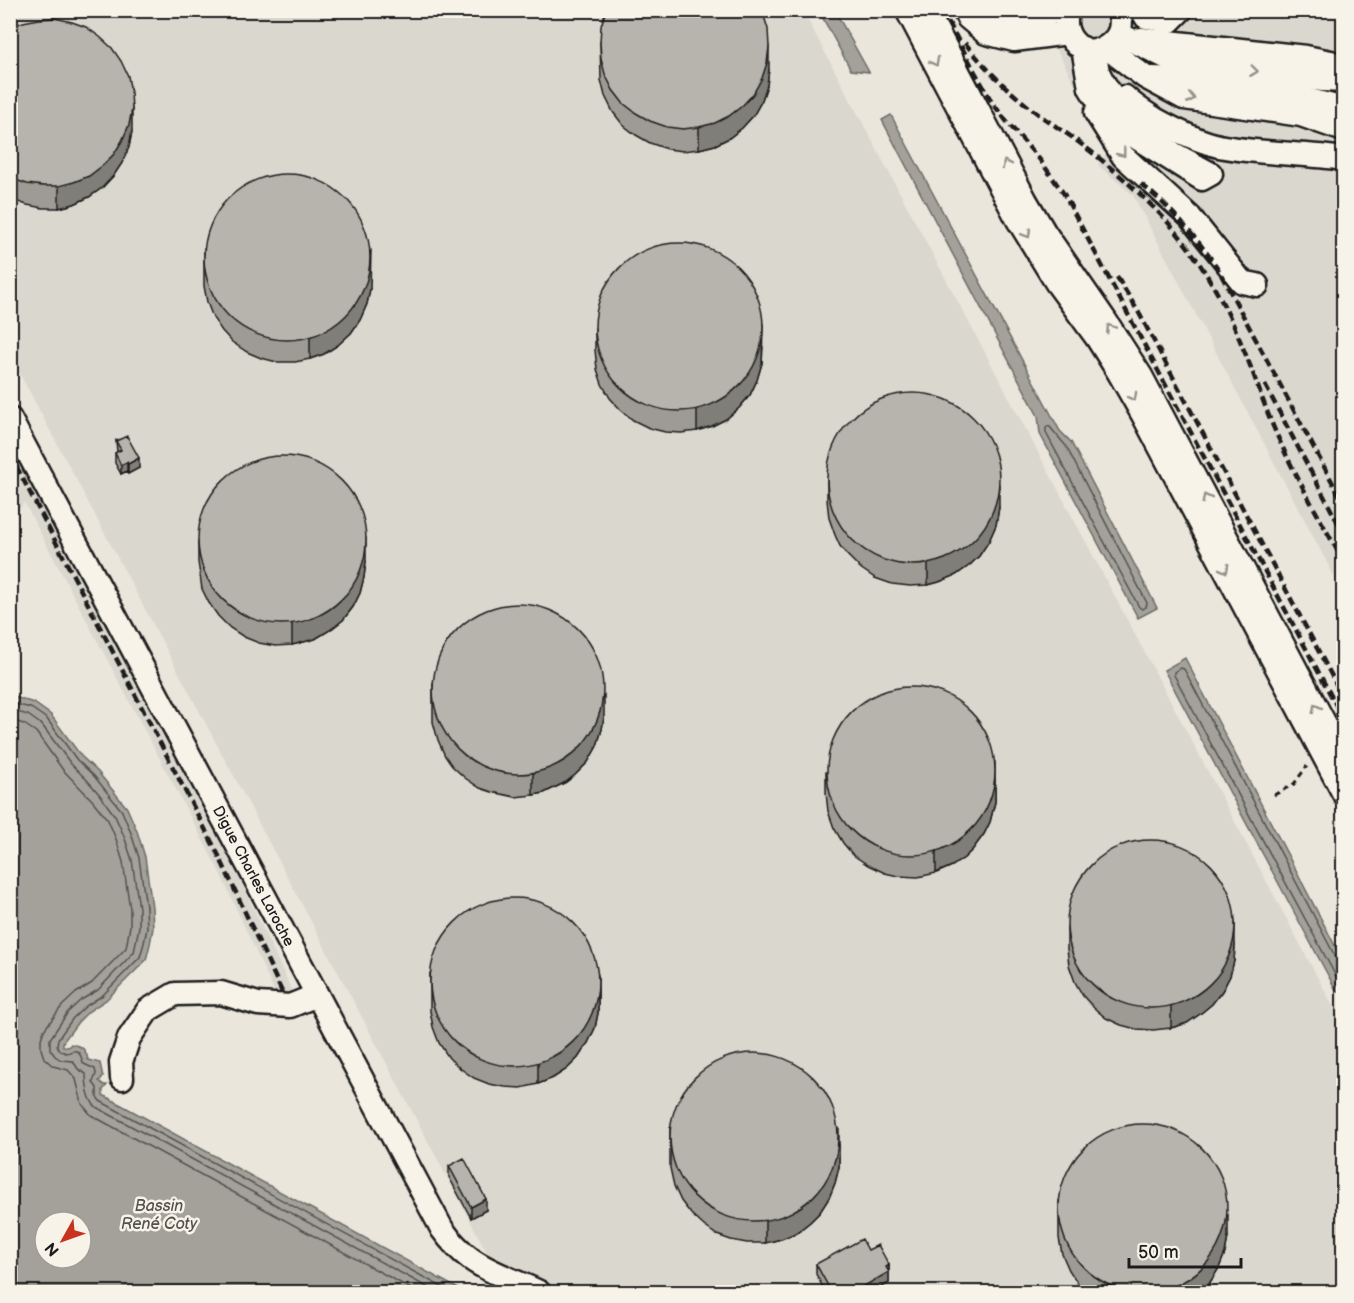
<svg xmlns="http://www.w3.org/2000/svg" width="1354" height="1303" viewBox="0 0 1354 1303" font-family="'Balsamiq Sans',sans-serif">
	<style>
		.built { fill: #dad7ce }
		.water { fill: #a3a19a; stroke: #6d6c68; stroke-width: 1.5; fill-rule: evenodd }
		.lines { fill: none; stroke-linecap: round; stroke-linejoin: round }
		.shore { stroke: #52514e; stroke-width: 1.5 }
		.minor-casing { stroke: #1c1c1c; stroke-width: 27 }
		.path { stroke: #1c1c1c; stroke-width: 3; stroke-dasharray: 6 4.5; stroke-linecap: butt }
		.minor { stroke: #f7f3e8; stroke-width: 22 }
		.rail { stroke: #1c1c1c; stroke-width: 4.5; stroke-dasharray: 9 4.5; stroke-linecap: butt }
		.wall { fill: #9d9b94; stroke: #1c1c1c; stroke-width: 1.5 }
		.shaded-wall { fill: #7f7e78; stroke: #1c1c1c; stroke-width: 1.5 }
		.building { fill: #b6b4ac; stroke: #1c1c1c; stroke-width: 1.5 }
		.oneway { stroke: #94928c }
		.labels { text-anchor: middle; stroke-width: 5; stroke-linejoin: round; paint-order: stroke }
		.street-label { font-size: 15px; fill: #1c1c1c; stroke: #f7f3e8 }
		.water-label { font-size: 16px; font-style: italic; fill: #52514e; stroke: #f7f3e8 }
	</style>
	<rect width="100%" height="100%" fill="#eae6dc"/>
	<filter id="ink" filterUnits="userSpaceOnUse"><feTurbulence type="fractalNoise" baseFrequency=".0167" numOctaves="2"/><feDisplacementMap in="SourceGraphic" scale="12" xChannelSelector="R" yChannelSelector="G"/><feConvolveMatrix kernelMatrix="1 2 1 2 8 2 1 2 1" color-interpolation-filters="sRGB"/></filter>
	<g filter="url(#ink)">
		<path class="built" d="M10 11H803L1343 1025V1292H536L514 1270 490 1258 11 357Z
			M1034 11H1343V593L1133 195 1098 165 1108 151 1065 65Z
			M11 443 232 862 294 995 279 1002 219 871 24 502 11 525Z"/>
		<path class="water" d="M819 11H835L869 72 851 70Z
			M891 115 1060 431 1071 442 1157 608 1138 618 1040 434 1038 416 882 120Z
			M1185 658 1343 961V988L1337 992 1164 670Z
			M11 696 34 703 51 715 81 756 98 772 127 808 137 831 145 857 152 907 153 928 150 944 146 960 106 1000 89 1011 78 1022 63 1042V1046L68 1047 71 1044C82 1046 86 1049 88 1060L100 1063 103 1077 99 1081 104 1085H107L103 1090V1095L464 1292H11ZM45 1222H81V1258H45Z"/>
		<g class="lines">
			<path class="shore" d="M1049 426 1066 446 1147 603 1146 607 1142 609 1139 607 1046 433V428Z
				M10 703 31 708 47 719 77 760 94 776 122 811 131 833 139 858 146 907 147 928 144 943 140 957 103 995 86 1006 73 1018 58 1039 57 1046 59 1050 66 1053C69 1053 71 1051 73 1051 81 1049 81 1060 84 1064L95 1069 96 1074 93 1082 97 1088V1097L100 1101 451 1292
				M10 710 28 715 42 725 71 764 88 781 99 794 115 816 124 836 132 860 139 908V927L134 952 98 990 81 1000 68 1012 50 1039V1049L55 1056 61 1060 73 1061 78 1069 86 1074C86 1084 88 1100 96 1107L436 1292
				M10 720 24 724 36 732 63 770 92 800 108 820 116 839 123 862 130 909V926L126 948 92 983 76 993 62 1006 44 1030 41 1039V1049L44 1058 53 1066 68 1070 76 1079 82 1104 91 1115 417 1292
				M1344 962 1339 961 1336 958 1184 669 1180 668 1174 672V675L1339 982 1344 984"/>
			<defs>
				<g id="minor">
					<path d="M907 10 1018 220 1056 282 1097 338 1119 373 1143 415 1344 794"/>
					<path d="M926 10 1026 201 1045 233 1105 320 1141 376 1344 760"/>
					<path d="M964 10 968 18 986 33 1014 40 1068 33"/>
					<path d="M984 10C997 21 1013 26 1031 22 1040 20 1049 13 1058 10"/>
					<path d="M1068 10C1063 24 1067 36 1077 45"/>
					<path d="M1142 10 1146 17 1170 21 1181 10"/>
					<path d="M1119 34 1172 60 1323 80 1344 81"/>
					<path d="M1141 39 1306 57 1331 62 1344 72"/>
					<path d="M1110 44C1121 35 1123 24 1119 10"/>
					<path d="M1106 47 1145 77 1184 98 1301 115 1344 130"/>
					<path d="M1083 48 1090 88 1108 117 1140 140 1202 179 1211 174 1174 154 1133 123 1108 90 1102 80 1098 72 1094 50"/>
					<path d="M1152 78 1181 79 1305 99 1344 109"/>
					<path d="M1125 97C1134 106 1144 112 1155 119 1173 129 1198 141 1219 146 1260 154 1302 153 1344 159"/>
					<path d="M1096 113 1123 156 1190 217 1242 282 1257 285"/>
					<path id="s1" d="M10 419 442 1229C450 1240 460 1251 471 1259 492 1274 517 1281 539 1292"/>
					<path d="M122 1078 121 1062 129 1038 148 1010 175 994 221 993 258 1004 290 1006 317 995"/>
				</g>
			</defs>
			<use href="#minor" class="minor-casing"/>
			<path class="path" d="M1274 795 1294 784 1307 766"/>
			<use href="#minor" class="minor"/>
			<path class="rail" d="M942 10 975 72 992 102 1007 122 1040 160 1064 194 1344 720
				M965 43C985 68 1007 90 1033 110 1048 122 1066 132 1081 144 1112 167 1146 198 1172 227 1200 259 1228 308 1243 348 1255 376 1264 406 1276 433 1296 478 1321 520 1344 563
				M1141 184C1171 208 1195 236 1217 267L1344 504
				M1117 277 1139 313 1344 699
				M1265 385 1344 534
				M10 454 219 856 282 992"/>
		</g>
		<path class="wall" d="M10 27 132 131 129 147 122 163 114 175 102 188 89 197 74 204 59 208H43L27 205 10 199Z
			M600 42 769 69 767 85 762 100 753 116 742 128 729 138 715 145 699 149 683 151 667 149 650 143 636 135 623 125 613 112 605 96 601 80Z
			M204 248 370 289 367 304 360 320 351 333 338 345 324 354 310 359 295 362H277L261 358 247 352 232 342 222 331 213 318 207 302 204 286Z
			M595 328 763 347 762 363 757 380 750 395 739 408 726 419 712 426 697 431 681 433 665 432 649 428 633 420 621 410 610 398 602 384 597 369 595 350Z
			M116 441 139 468 128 474 127 471 121 474 115 463V453L117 452Z
			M827 478 999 507 996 525 989 541 979 556 970 565 956 575 939 582 928 585 910 586 892 584 875 578 860 568 847 555 840 546 835 535 829 518 827 500Z
			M198 541 366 561 364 577 360 593 353 607 343 620 330 630 315 639 292 645 275 646 259 643 244 637 230 628 218 616 209 603 202 589 198 562Z
			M433 683 604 717 602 729 597 746 588 762 575 775 566 782 544 793 533 795 515 797 492 792 480 788 465 778 452 766 445 756 438 740 433 722Z
			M995 762V802L990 822 984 834 973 849 964 858 952 866 936 873 918 877 898 876 885 873 868 865 853 855 843 843 834 828 828 811 826 793V772Z
			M1067 927 1235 945 1234 961 1230 976 1222 991 1212 1004 1200 1014 1187 1023 1171 1028 1153 1030 1136 1029 1121 1025 1106 1018 1094 1008 1083 996 1075 982 1069 965 1067 949Z
			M430 973 598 975V1013L595 1028 588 1043 578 1058 567 1069 553 1078 538 1084 521 1088 505 1087 489 1084 474 1078 461 1069 449 1058 439 1043 433 1027 430 1011Z
			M670 1128H839V1167L835 1183 829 1198 820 1212 810 1222 796 1233 781 1239 765 1243H747L731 1240 717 1235 704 1226 691 1214 681 1201 674 1186 670 1168Z
			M449 1166 486 1210 471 1218 449 1177Z
			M1059 1201 1228 1237 1225 1253 1219 1268 1209 1284 1199 1293H1087L1079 1285 1069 1270 1062 1254 1059 1238Z
			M868 1250 889 1265V1283L871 1293H826L816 1274V1264Z"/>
		<path class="shaded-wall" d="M769 47V69L767 85 762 100 753 116 742 128 729 138 715 145 699 149V127Z
			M132 109V131L129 147 122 163 114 175 102 188 89 197 74 204 59 208V186Z
			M371 251 370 289 367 304 360 320 351 333 338 345 324 354 310 359V337Z
			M763 325 762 363 757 380 750 395 739 408 726 419 712 426 697 431V410Z
			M139 458V468L128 474V464Z
			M127 462V471L121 474V465Z
			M999 485V507L996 525 989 541 979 556 970 565 956 575 939 582 928 585V563Z
			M366 539V561L364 577 360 593 353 607 343 620 330 630 315 639 292 645V623Z
			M604 695V717L602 729 597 746 588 762 575 775 566 782 544 793 533 795V774Z
			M995 780V802L990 822 984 834 973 849 964 858 952 866 936 873V851Z
			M1235 923V945L1234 961 1230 976 1222 991 1212 1004 1200 1014 1187 1023 1171 1028V1006Z
			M598 991V1013L595 1028 588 1043 578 1058 567 1069 553 1078 538 1084V1062Z
			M839 1145V1167L835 1183 829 1198 820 1212 810 1222 796 1233 781 1239 765 1243V1221Z
			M486 1199V1210L471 1218V1207Z
			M1228 1215V1237L1225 1253 1219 1268 1209 1284 1199 1293H1161V1291Z
			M889 1265V1283L871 1293H852Z"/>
		<path class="building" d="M606 10H762L768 29 769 47 767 63 762 78 753 94 742 106 729 116 715 123 699 127 683 129 667 127 650 121 636 113 623 103 613 90 605 74 601 59 600 42 601 26Z
			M55 18 72 22 86 27 100 37 112 48 121 61 128 76 131 93 132 109 129 125 122 141 114 154 102 166 89 176 74 182 59 186H43L27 184 10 178V27L23 22 39 19Z
			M204 257a83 83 0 1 1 166 0a83 83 0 1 1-166 0Z
			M595 327a84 84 0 1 1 168 0a84 84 0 1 1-168 0Z
			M827 479a86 86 0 1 1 172 0a86 86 0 1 1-172 0Z
			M127 436 139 458 128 464 127 462 121 465 115 453 121 450 116 441Z
			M198 540a84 84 0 1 1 168 0a84 84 0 1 1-168 0Z
			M433 689a85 85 0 1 1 170 0a85 85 0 1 1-170 0Z
			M827 771a84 84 0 1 1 168 0a84 84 0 1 1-168 0Z
			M1067 924a84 84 0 1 1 168 0a84 84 0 1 1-168 0Z
			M430 982a84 84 0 1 1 168 0a84 84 0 1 1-168 0Z
			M670 1137a84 84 0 1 1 168 0a84 84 0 1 1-168 0Z
			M1059 1208a84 84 0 1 1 168 0a84 84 0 1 1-168 0Z
			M464 1158 486 1199 471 1207 449 1166Z
			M862 1239 868 1250 878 1245 889 1265 886 1267 889 1272 852 1293H832L816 1264Z
			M719 1284 723 1293H703Z
			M1344 1288V1293H1337L1340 1290Z"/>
		<defs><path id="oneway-chevron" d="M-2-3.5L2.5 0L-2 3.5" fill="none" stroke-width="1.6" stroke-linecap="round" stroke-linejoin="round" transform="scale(1.5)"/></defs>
		<g class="oneway">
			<use href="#oneway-chevron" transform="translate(935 62) rotate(62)"/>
			<use href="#oneway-chevron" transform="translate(1254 71) rotate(7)"/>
			<use href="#oneway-chevron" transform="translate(1191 98) rotate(11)"/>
			<use href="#oneway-chevron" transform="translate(1122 153) rotate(52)"/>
			<use href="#oneway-chevron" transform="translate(1006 164) rotate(-118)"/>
			<use href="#oneway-chevron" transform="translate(1027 234) rotate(59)"/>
			<use href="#oneway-chevron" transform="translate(1110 328) rotate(-123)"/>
			<use href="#oneway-chevron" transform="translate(1133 397) rotate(61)"/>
			<use href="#oneway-chevron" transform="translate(1206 498) rotate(-118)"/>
			<use href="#oneway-chevron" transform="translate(1225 569) rotate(62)"/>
			<use href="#oneway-chevron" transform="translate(1316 708) rotate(-118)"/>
		</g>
	</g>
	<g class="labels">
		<g class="street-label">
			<text dy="5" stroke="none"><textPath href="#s1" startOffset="518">Digue Charles Laroche</textPath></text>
		</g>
		<g class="water-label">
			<text x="159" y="1211">Bassin<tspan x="159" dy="18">René Coty</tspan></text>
		</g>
	</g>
	<rect width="1354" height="1303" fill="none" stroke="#f7f3e8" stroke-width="36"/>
	<rect x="18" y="18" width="1318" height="1267" fill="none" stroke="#1c1c1c" stroke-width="2" filter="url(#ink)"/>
	<g transform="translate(63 1240) rotate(230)"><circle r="28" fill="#f7f3e8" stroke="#9f9d96" stroke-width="1.5"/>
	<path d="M0-4.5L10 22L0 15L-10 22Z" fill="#c8321e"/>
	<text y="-9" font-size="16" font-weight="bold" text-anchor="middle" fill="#1c1c1c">N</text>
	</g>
	<path d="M1129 1258v9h112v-9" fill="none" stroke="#1c1c1c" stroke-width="3"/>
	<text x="1138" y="1258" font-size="18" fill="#1c1c1c" stroke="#f7f3e8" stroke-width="4.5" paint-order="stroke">50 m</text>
</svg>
